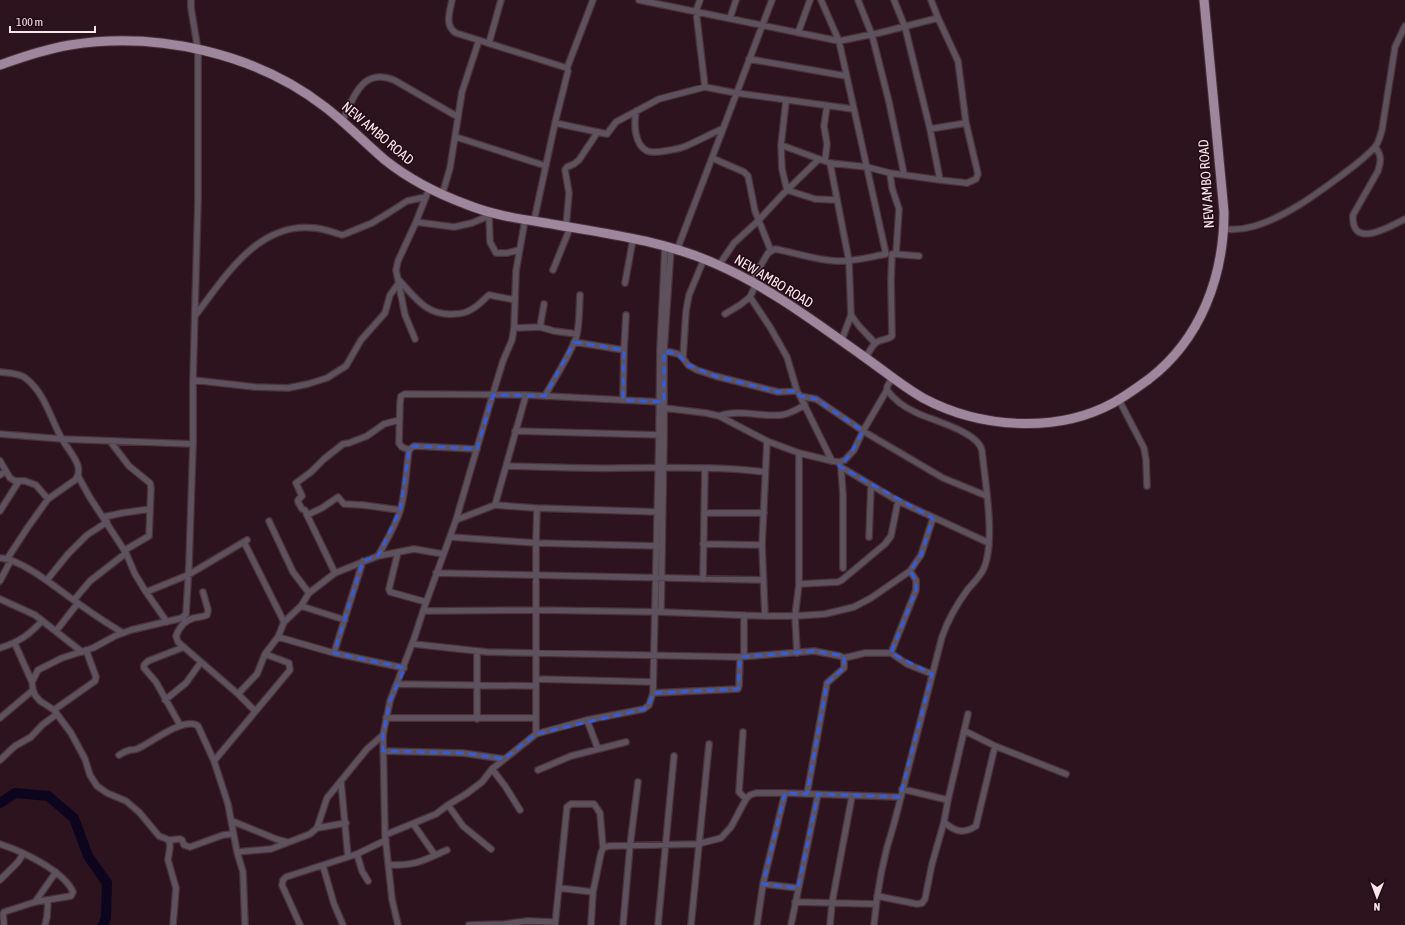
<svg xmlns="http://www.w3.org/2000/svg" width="1405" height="925" viewBox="0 0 1405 925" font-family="'Asap Condensed',sans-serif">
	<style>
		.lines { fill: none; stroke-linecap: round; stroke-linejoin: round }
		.river { stroke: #0d051e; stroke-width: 10 }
		.street-casing { stroke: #4a313a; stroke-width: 8 }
		.primary-casing { stroke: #4a313a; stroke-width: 11 }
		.street { stroke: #5d515d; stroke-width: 5.5 }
		.primary { stroke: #9e869d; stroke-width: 9 }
		.marked { fill: none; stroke: #335dda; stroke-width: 3; stroke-dasharray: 8 5; stroke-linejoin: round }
		.labels { text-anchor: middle; stroke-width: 3; stroke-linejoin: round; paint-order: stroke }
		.street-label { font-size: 14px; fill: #f9e6eb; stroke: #230a14 }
	</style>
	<rect width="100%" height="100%" fill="#2d131d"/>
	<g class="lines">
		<path class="river" d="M0 803 15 793 48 796 74 818 88 856 107 883 106 918 103 925"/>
		<defs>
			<path id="street" d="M452 0C450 11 444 26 456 33L567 68
				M639 0 839 41 879 33 938 18
				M700 0 696 11 705 87
				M858 0 872 35 889 102 904 174
				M894 0 905 27 930 129 940 180
				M730 18 736 0
				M798 33 810 0
				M489 43 501 0
				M749 59 846 76
				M786 101 781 145 830 163
				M636 111C634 124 634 144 647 151 654 154 679 149 686 146 698 141 710 134 722 129
				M342 122C353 99 361 67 394 80L458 117
				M555 123 607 134 616 122 659 99 705 87 736 93 853 109
				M930 129 966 123
				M456 137 546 166
				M781 145 782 169 787 190 815 199 837 200
				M1375 147C1382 155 1381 162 1378 171L1353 215C1351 250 1389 227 1405 219
				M712 158 744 172 748 176 755 211 771 251
				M825 161 827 144 824 126 827 106
				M890 173 892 188 899 209 896 254
				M442 195 450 168 462 92 479 40
				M489 216 490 242 496 253H507L519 250
				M534 221 555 123 568 71 567 68 593 0
				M416 222 454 227 472 223 493 214
				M566 227 569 193 565 170 567 167 574 164 579 160 597 133
				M1224 229C1234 230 1245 229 1255 226 1287 216 1315 195 1342 175 1354 166 1365 158 1375 147 1379 142 1380 136 1382 130L1395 47 1405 26
				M677 250 772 0
				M894 254 919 256
				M719 265 734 243 758 221 782 195 819 159
				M553 270 570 228
				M398 279C415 297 426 316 454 314 460 314 466 313 472 309 478 306 483 300 489 295L515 300
				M751 282 768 253 775 249C796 253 816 260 837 261 853 262 870 257 886 254L839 41 821 0
				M625 283 633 239
				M725 314 740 305 750 297
				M851 315 859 326 875 343
				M195 316C225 277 258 221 315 228 324 229 333 232 342 235L345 234 372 223 390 212 407 201 426 197
				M540 327 544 304
				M514 328 540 327 554 331 577 334
				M415 339 405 315 396 270 398 261 416 222 427 194
				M574 342 624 350
				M841 342 851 315 849 261 830 163 867 167 890 173 940 180 967 183 976 179 978 174 966 123 958 61 938 18 931 0
				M662 350 678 354 683 358 688 365 697 370 715 376 778 392 797 391 787 357 770 327 750 297 756 284
				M683 358 686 311 689 295 704 259
				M865 358C869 353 872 345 877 342 882 339 888 340 892 336L891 280 892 254
				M0 372C8 373 17 373 24 377 45 392 50 418 62 439 67 448 75 456 78 466 79 471 79 476 75 480L48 499 28 527 7 559
				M193 380 255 387 288 388 308 384 327 378 346 366 361 340 385 313 390 295 398 284
				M799 394 832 461
				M545 396C555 377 568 359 576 338 580 325 579 309 580 295
				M800 396 816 399 863 431 943 478 987 496
				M623 400 624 350 626 315
				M1119 400 1144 448 1146 460 1147 486
				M664 408 706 413 719 416 767 441 799 453V584L795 616 797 653
				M719 416C740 409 760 417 781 415 790 414 797 409 805 405
				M515 431 662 435
				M0 434 62 439 193 444V380L198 200V50L191 8V0
				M110 441 129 466 150 483 151 488 149 536 125 550
				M409 450 402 447 399 443 400 403 401 396 405 394 526 395 662 402
				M799 453 832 461 839 462 845 460 854 450 863 431 887 390V387L892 378
				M0 461 10 478 15 481H25L36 485 48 499
				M839 462 841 467 898 501 989 543
				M506 466C543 467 581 469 619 468 668 468 717 466 765 472
				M841 467 843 495V568
				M0 475 6 471
				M78 476 89 496 126 553 135 574 146 592 167 622
				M495 505 526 395
				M0 511 19 481
				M704 513H764
				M307 515 322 508 338 497 344 504 363 505 400 510
				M104 517 122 513 150 509
				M456 520 495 505 535 508 661 512
				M269 521 293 572 309 593
				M450 537 536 543 659 546
				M869 537 871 485
				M244 542 284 622
				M703 544 762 545
				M398 552 389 589 390 592 426 602
				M378 556C386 541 395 527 400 511 406 492 406 470 409 450L414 446 477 449
				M0 558C23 559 60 591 79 604 93 614 108 624 123 633
				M335 573 307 515 305 510 302 509 298 502V500L302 496 296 483 311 472 324 459 343 444 349 443 367 436 384 424 399 420
				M436 573 763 580
				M703 579 705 468
				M47 580 68 554 87 535 107 522
				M0 581 11 560
				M799 584 838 582 842 580 885 544 891 536 898 501
				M146 592 188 575 247 540
				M203 592 208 610 207 615C203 617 199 617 194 618 185 620 179 628 176 636L178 642 238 694 255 711
				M0 599 35 615 82 652
				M74 600 90 581 126 553
				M301 606 345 620
				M423 611 536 610 661 612 765 616H795L825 614 854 607 871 598 910 571 921 555 933 518
				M661 612 664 435V351L671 248
				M744 615V656
				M765 616 762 545 767 441
				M56 631 78 603
				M278 637 334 653 404 668
				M15 644 32 682
				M413 644 487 652 740 657 814 651 840 656 844 658V668L827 683 807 794
				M0 648C19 642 29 635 42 621
				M477 651V719
				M334 653 363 561
				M891 653 916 590V580L910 571
				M844 658 865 653H891L907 664 932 674
				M536 679 653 682
				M397 684 536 686
				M653 693 738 689 739 686 740 657
				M238 694 257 674 265 654 278 637 284 622 301 606 309 593 335 573 378 556 414 549 443 554
				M165 700 186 683 201 662
				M54 710 95 681 96 677 86 650
				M0 718 33 690
				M386 718H536
				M587 720 598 749
				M180 725 156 682 144 668V665L148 661 184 647
				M965 731 995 746 1066 774
				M743 732 739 792 746 799
				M536 734V543L537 508
				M383 751 463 753 504 759
				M119 755C122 753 126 751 130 750 133 750 136 750 139 748 152 742 185 716 198 726L214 761 228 804 237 852
				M0 760 15 746 31 737 42 725 57 714
				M214 761 290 670 289 663 265 654
				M492 769 505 786 520 810
				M538 770 571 756 626 742
				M341 782 348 857
				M902 789 948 800
				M448 805 463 826 491 849
				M232 821 276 839 287 842
				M944 822C955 832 964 834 976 826L995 746
				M414 825 435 855
				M317 828 346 823
				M385 835 436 814 448 805 466 794 482 782 492 769 536 734 587 720 644 709 649 705 653 693 659 435 660 350 665 246
				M169 840 180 839 182 840 184 845 190 847 223 835 233 834
				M0 844C22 851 64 871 73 892L71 896 35 902 4 912 3 914 4 925
				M357 854 362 871 368 881
				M389 865C416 866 424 860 447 850
				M323 866 334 904 343 925
				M0 880 18 862 23 854
				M763 884 798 888
				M559 888 593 892
				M877 896 917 904 922 903 925 899 932 864 944 822 948 800 968 714
				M35 902 56 872
				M795 902 876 904
				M45 925 47 917 48 900
				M173 925 176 888 168 860 170 847 169 840 159 836 139 812 126 801 107 793 97 786 90 775 85 759 71 733 54 710 40 701 35 695 33 690 32 682 38 670 62 658 93 648 115 636 131 630 182 618 186 614 189 564 193 444
				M245 925 243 872 237 852 271 849 310 834 317 828 327 798 367 749 383 735
				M300 925 282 885 283 880 286 877 357 854 386 840
				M398 925 392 899 385 835 383 735 390 701 415 636 423 611 456 520 489 407 503 361 512 340 514 328 516 271 525 220
				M469 925 504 924 527 921 555 922
				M555 925 567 807 571 804H594L600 813 603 848
				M591 925 593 892 601 853 603 848 609 846 698 844 721 838 731 827 746 799 750 795 756 793H785L900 797
				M623 925 630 846 638 782
				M658 925 674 756
				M691 925 709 744
				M757 925 763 884 785 793
				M791 925 818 794
				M830 925 832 903 852 796
				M874 925C877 890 883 857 894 824L942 637C948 619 957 604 968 589 973 584 978 578 982 572 997 546 985 482 982 451 979 432 934 421 917 413 906 408 894 400 887 390"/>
			<path id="primary" d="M0 65C22 57 46 49 70 45 156 31 256 53 325 107 346 123 365 143 385 160 410 180 438 194 468 205 493 215 520 219 546 223 603 233 662 240 716 264 769 287 816 323 863 356 883 370 902 386 923 398 979 428 1056 434 1113 403 1126 396 1138 387 1149 379 1201 339 1224 276 1224 212L1204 0"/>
		</defs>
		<use href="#street" class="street-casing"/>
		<use href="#primary" class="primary-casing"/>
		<use href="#street" class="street"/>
		<use href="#primary" class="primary"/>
	</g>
	<path class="marked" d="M574 342 624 350 623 400 664 402V351L678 354 688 365 715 376 778 392 797 391 800 396 816 399 863 431 850 455 839 466 933 518 921 555 910 571 916 580V590L891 653 932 674 900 797 818 794 798 888 763 884 785 793 807 794 827 683 844 668V656L814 651 740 657 738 689 653 693 649 705 644 709 536 734 504 759 463 753 383 751V735L390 701 405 668 334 653 363 561 378 556 400 510 409 450 414 446 477 449 493 395 545 396Z"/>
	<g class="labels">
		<g class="street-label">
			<text transform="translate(378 133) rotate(40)" y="5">NEW AMBO ROAD</text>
			<text transform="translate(1206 184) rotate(-94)" y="5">NEW AMBO ROAD</text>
			<text transform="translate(774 281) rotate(31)" y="5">NEW AMBO ROAD</text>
		</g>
	</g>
	<g transform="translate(1377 897) rotate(181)" stroke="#230a14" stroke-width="3" paint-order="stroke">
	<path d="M0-3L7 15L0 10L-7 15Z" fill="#f9e6eb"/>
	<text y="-6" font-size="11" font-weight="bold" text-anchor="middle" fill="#f9e6eb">N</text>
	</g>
	<path d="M10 26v6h85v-6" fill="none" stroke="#f9e6eb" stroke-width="2"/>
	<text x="16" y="26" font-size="12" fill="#f9e6eb" stroke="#230a14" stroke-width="3" paint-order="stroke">100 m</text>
</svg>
